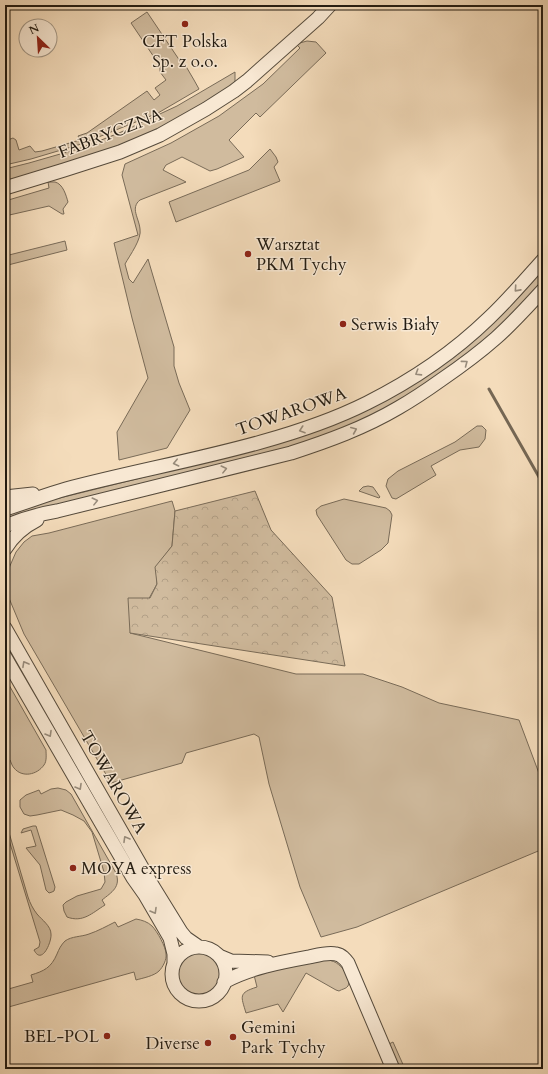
<svg xmlns="http://www.w3.org/2000/svg" width="548" height="1074" viewBox="0 0 548 1074" font-family="Cardo,serif">
	<style>
		.grass { fill: #d0bb9e; stroke: #796b58 }
		.forest { fill: url(#forest-crowns); stroke: #796b58 }
		.lines { fill: none; stroke-linecap: round; stroke-linejoin: round }
		.stream { stroke: #756754; stroke-width: 3 }
		.minor-casing { stroke: #564b3c; stroke-width: 15 }
		.minor { stroke: #f8e8d3; stroke-width: 13 }
		.oneway { stroke: #988c7c }
		.poi-dot { fill: #8f2418; stroke: #f8e8d3; stroke-width: 1.5 }
		.labels { text-anchor: middle; stroke-width: 3; stroke-linejoin: round; paint-order: stroke }
		.poi-label { font-size: 17px; fill: #221b11; stroke: #f8e8d3; text-anchor: start }
		.street-label { font-size: 17px; fill: #221b11; stroke: #f8e8d3 }
	</style>
	<defs>
		<pattern id="forest-crowns" width="20" height="18" patternUnits="userSpaceOnUse"><rect width="20" height="18" fill="#d0bb9e"/><path d="M2 6a3 3 0 1 1 6 0M12 15a3 3 0 1 1 6 0" fill="none" stroke="#b2a087"/></pattern>
	</defs>
	<rect width="100%" height="100%" fill="#f4dcbb"/>
	<filter id="stains"><feTurbulence type="fractalNoise" baseFrequency=".005" numOctaves="4"/><feColorMatrix values="0 0 0 0 .2 0 0 0 0 .09 0 0 0 0 .02 0 0 0 .5 -.17"/></filter>
	<radialGradient id="worn" r=".72"><stop offset=".6" stop-color="#630" stop-opacity="0"/><stop offset="1" stop-color="#630" stop-opacity=".3"/></radialGradient>
	<path class="grass" d="M147 12 182 64 184 63 194 80 199 89 158 113 96 138 78 145 31 159 5 165V141L13 138 16 140 19 150 30 146 35 152 42 151 80 140 78 136 87 133 147 91 154 100 160 95 155 88 166 80 160 72V66L131 23Z
		M307 41 316 42 326 53 260 117 256 113 229 140 244 157 217 169 210 171 182 157 166 165 163 170 186 182 140 200C130 208 139 218 140 229 142 239 130 255 125 264L129 279 133 283 148 259 174 347V366L179 383 190 410 167 448 119 460 117 432 148 378 132 318 114 243 138 235 122 175 125 164 171 143 219 116 263 84 300 48 296 44Z
		M235 72V81L232 86 159 130 109 151 5 182V169L29 163 81 148 119 133 177 106Z
		M270 149 276 157 278 162 274 167 280 181 176 222 169 202 249 170Z
		M48 182C50 182 52 182 55 182 63 184 66 195 68 202L63 209 64 214H62L49 206 5 216V201L49 188Z
		M65 241 67 250 8 265 6 257H5V256Z
		M543 270V280L508 319 476 348 428 383 378 412 341 429 297 445 8 520 7 511 258 449 294 439 472 341 505 312Z
		M477 426H482L486 430 485 439 479 447 460 450 431 466 436 475 396 499 392 498 386 486 388 479 398 471 455 442Z
		M368 486 373 487 380 497 379 498 359 491 363 487Z
		M344 499 386 508 390 511 392 515 388 543 381 550 359 564H352L346 560 317 515 316 510 321 506Z
		M172 501 175 511 172 546 156 567 157 584 130 633 296 674H363L402 687 439 703 519 720 543 784V849L357 927 321 937 300 887 269 784 259 737 254 734 186 753 182 763 111 783 24 634 6 591 9 568 16 552 24 542 32 536 49 533Z
		M5 637 65 746 64 748 62 747 5 647Z
		M5 678 46 750C46 755 47 761 44 765 37 775 22 778 14 768 12 766 11 762 10 760L5 761Z
		M58 788 66 790 71 794 116 873C121 887 112 892 102 900L105 905C92 913 83 923 67 917L64 911 63 905 66 902 77 896 101 889 105 882 104 872 92 832 84 821 73 815 61 810 37 815 30 816 24 814 20 807V800L26 795 39 790 41 794 51 789Z
		M5 819 28 897C30 903 33 909 37 914 42 920 51 926 51 934 52 941 42 966 34 950L39 947 40 942 5 827Z
		M33 826H36L55 887 54 891 52 892 49 893 46 890 40 865 26 848 36 846 31 830 21 833 23 829Z
		M136 919C142 920 148 922 152 926 157 931 166 947 166 954 167 959 163 967 159 971 154 976 143 978 136 980L134 972 5 1008V990L33 982 31 975C44 971 51 968 57 954 59 949 61 945 65 941 72 936 81 937 89 934 98 931 107 926 115 922L118 927Z
		M178 974a21 21 0 1 1 42 0a21 21 0 1 1-42 0Z
		M325 960C326 960 330 960 332 961 340 963 352 977 348 986 346 989 342 989 339 991L336 990 306 973 283 1012 278 1004 246 1013C241 996 238 993 257 987L254 975 296 965Z
		M393 1042 405 1069H399L389 1044Z"/>
	<path class="forest" d="M255 491 271 530 332 597 345 666 130 633 128 598H150L157 584 155 567 172 546 175 511Z"/>
	<g class="lines">
		<path class="stream" d="M489 389 543 484"/>
		<defs>
			<path id="minor" d="M5 188 64 170 120 152 160 135 206 109 234 91 247 81 318 18 330 5
				M5 497 33 494
				M5 509C25 503 45 495 66 489 130 472 197 460 261 442 297 432 333 420 367 403 411 381 454 352 489 318 508 300 525 280 543 260
				M5 526C22 519 39 514 57 511L291 453C328 441 364 428 398 408 412 400 427 390 441 380 460 367 479 353 496 338 513 323 528 306 543 290
				M5 549C13 536 23 527 37 520
				M5 628 152 885 181 932 186 938 199 947
				M5 657 133 878 145 895 170 938 174 954V963
				M172 974a27 27 0 1 1 54 0a27 27 0 1 1-54 0Z
				M219 956 231 961 268 962
				M224 982C249 968 282 962 309 957 318 955 328 952 336 954 342 955 345 959 348 963L393 1069"/>
		</defs>
		<use href="#minor" class="minor-casing"/>
		<use href="#minor" class="minor"/>
	</g>
	<defs><path id="oneway-chevron" d="M-2-3.5L2.5 0L-2 3.5" fill="none" stroke-width="1.6" stroke-linecap="round" stroke-linejoin="round"/></defs>
	<g class="oneway">
		<use href="#oneway-chevron" transform="translate(517 289) rotate(132)"/>
		<use href="#oneway-chevron" transform="translate(465 363) rotate(-37)"/>
		<use href="#oneway-chevron" transform="translate(418 373) rotate(148)"/>
		<use href="#oneway-chevron" transform="translate(302 430) rotate(161)"/>
		<use href="#oneway-chevron" transform="translate(354 430) rotate(-23)"/>
		<use href="#oneway-chevron" transform="translate(176 463) rotate(167)"/>
		<use href="#oneway-chevron" transform="translate(224 469) rotate(-14)"/>
		<use href="#oneway-chevron" transform="translate(95 501) rotate(-14)"/>
		<use href="#oneway-chevron" transform="translate(25 664) rotate(-119)"/>
		<use href="#oneway-chevron" transform="translate(49 734) rotate(60)"/>
		<use href="#oneway-chevron" transform="translate(79 787) rotate(60)"/>
		<use href="#oneway-chevron" transform="translate(126 839) rotate(-120)"/>
		<use href="#oneway-chevron" transform="translate(154 911) rotate(60)"/>
	</g>
	<g class="poi-dot">
		<circle cx="185" cy="24" r="4"/>
		<circle cx="248" cy="254" r="4"/>
		<circle cx="343" cy="324" r="4"/>
		<circle cx="73" cy="868" r="4"/>
		<circle cx="107" cy="1036" r="4"/>
		<circle cx="233" cy="1037" r="4"/>
		<circle cx="208" cy="1043" r="4"/>
	</g>
	<g class="labels">
		<g class="poi-label">
			<text x="185" y="47" text-anchor="middle">CFT Polska<tspan x="185" dy="20">Sp. z o.o.</tspan></text>
			<text x="256" y="250">Warsztat<tspan x="256" dy="20">PKM Tychy</tspan></text>
			<text x="351" y="330">Serwis Biały</text>
			<text x="81" y="874">MOYA express</text>
			<text x="241" y="1033">Gemini<tspan x="241" dy="20">Park Tychy</tspan></text>
			<text x="99" y="1042" text-anchor="end">BEL-POL</text>
			<text x="200" y="1049" text-anchor="end">Diverse</text>
		</g>
		<g class="street-label">
			<text transform="translate(110 133) rotate(-21)" y="6">FABRYCZNA</text>
			<text transform="translate(291 411) rotate(-19)" y="6">TOWAROWA</text>
			<text transform="translate(114 782) rotate(60)" y="6">TOWAROWA</text>
		</g>
	</g>
	<rect width="548" height="1074" fill="none" stroke="#f4dcbb" stroke-width="20"/>
	<rect x="6" y="6" width="536" height="1062" fill="none" stroke="#221b11" stroke-width="2"/>
	<rect x="10" y="10" width="528" height="1054" fill="none" stroke="#221b11"/>
	<g transform="translate(38 38) rotate(335)"><circle r="19" fill="#f8e8d3" stroke="#a29685"/>
	<path d="M0-3L7 15L0 10L-7 15Z" fill="#8f2418"/>
	<text y="-6" font-size="11" font-weight="bold" text-anchor="middle" fill="#221b11">N</text>
	</g>
	<rect width="100%" height="100%" filter="url(#stains)"/>
	<rect width="100%" height="100%" fill="url(#worn)"/>
</svg>
